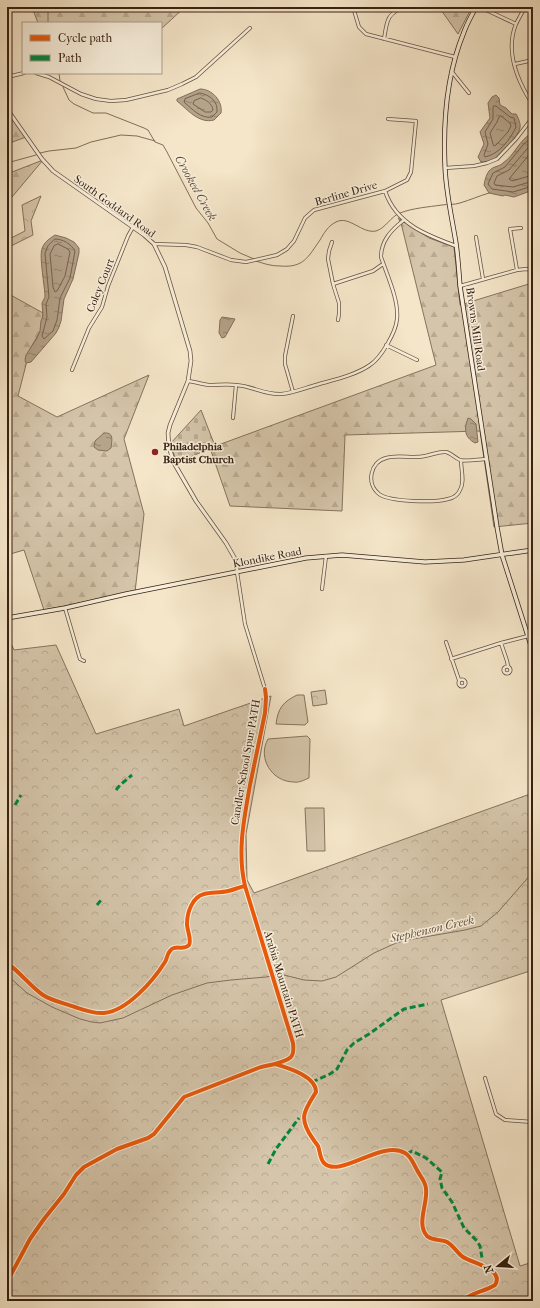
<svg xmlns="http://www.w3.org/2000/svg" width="540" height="1308" viewBox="0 0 540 1308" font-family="'IM FELL French Canon',serif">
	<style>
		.grass { fill: #d5c5aa; stroke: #86735e }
		.forest { fill: url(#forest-firs); stroke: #86735e }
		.cemetery { fill: url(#cemetery-stones); stroke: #86735e }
		.park { fill: url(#park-crowns); stroke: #86735e }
		.water { fill: url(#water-ripples); stroke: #836f5a }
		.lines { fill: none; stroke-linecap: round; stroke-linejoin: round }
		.shore { stroke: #76624e; stroke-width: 1 }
		.stream { stroke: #836f5a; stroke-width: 1 }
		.minor-casing { stroke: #67523f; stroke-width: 4 }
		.tertiary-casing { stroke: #67523f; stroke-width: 4.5 }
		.secondary-casing { stroke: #382111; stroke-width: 5 }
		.minor { stroke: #f8efdc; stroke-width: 2.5 }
		.tertiary { stroke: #f8efdc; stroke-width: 3 }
		.secondary { stroke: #f8efdc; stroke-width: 3.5 }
		.quiet { stroke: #00873e; stroke-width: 3; stroke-dasharray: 6 3; stroke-linecap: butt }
		.cycleway-casing { stroke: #f8efdc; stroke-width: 6 }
		.cycleway { stroke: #e8590c; stroke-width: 4 }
		.poi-dot { fill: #8f2418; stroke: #f8efdc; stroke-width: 1.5 }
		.labels { text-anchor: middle; stroke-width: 3; stroke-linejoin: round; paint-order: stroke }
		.street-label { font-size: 11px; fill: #382111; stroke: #f8efdc }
		.poi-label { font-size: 11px; font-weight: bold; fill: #382111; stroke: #f8efdc; text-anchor: start }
		.water-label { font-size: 12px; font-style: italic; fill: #644e3b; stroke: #f8efdc }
	</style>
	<defs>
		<pattern id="forest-firs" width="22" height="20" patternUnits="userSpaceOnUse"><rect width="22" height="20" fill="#d5c5aa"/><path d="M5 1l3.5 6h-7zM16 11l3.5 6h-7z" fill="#b8a991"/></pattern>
		<pattern id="cemetery-stones" width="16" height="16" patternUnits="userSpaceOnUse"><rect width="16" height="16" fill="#d5c5aa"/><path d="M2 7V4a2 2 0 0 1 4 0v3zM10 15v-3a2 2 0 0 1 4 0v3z" fill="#b8a991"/></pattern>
		<pattern id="park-crowns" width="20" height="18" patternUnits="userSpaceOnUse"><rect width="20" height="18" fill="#d5c5aa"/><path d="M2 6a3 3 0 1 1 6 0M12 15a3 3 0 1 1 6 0" fill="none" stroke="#b8a991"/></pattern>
		<pattern id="water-ripples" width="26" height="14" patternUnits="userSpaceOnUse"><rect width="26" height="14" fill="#b5a38a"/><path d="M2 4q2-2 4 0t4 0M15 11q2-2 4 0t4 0" fill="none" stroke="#94846f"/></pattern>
	</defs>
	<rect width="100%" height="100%" fill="#f5e6c9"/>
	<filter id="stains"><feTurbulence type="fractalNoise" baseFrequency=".005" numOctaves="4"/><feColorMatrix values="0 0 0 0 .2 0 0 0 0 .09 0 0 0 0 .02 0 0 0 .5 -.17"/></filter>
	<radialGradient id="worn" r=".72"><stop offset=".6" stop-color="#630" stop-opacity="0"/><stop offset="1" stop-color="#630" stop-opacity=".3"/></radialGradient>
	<path class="grass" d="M297 695H304L308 722 305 725 276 724C278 708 283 702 297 695Z
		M307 736 310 739 309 778C304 780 299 783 294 782 272 782 257 758 268 739Z
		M305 808H324L325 851H307Z"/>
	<path class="forest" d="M32 7H185L161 29V23H38Z
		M439 7H472L458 34Z
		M7 110 26 137 7 144Z
		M43 160 7 203V174Z
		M398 218 429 238 454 247 460 305 532 283 533 523 494 527 480 431 345 435 342 511 230 506 210 448 436 365 401 223Z
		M7 293 43 313 42 328 30 349 18 396 57 417 149 375 124 439 144 514 135 592 44 610 24 550 7 555Z"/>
	<path class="cemetery" d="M201 410 215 446 177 463 170 444Z"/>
	<path class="park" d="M41 196 31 221 33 235 7 248V240L25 231 22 205Z
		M7 635 14 650 56 645 96 734 179 709 184 726 271 696 246 834 247 880 254 893 533 793V970L441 1000 520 1266 533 1262V1301H7Z
		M325 690 327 704 313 706 311 692Z"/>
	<path class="water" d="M200 89C212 89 223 101 221 113L214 120C199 124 188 110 177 101V99Z
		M496 95 499 98 500 105 506 108 512 114H516C518 117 521 124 520 128 518 137 503 153 496 158 491 161 486 162 481 162L478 157 484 144 480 132 490 118 488 103 492 97Z
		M533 132V190L514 197 505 195 503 196 489 193 484 185C485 180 486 175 489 171 493 166 499 167 503 163 515 155 518 141 533 132Z
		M55 235 66 238 74 242 79 248V253L73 279 64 299 61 321 59 327 56 333 31 362 26 363 25 360 26 355 37 338 40 331 41 321 43 316 42 303 45 297C45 287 39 257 42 249 44 242 49 239 55 235Z
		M222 317 235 319 225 337 222 338 219 333 220 320Z
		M468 418 471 419 476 424 478 442 475 443C464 437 464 429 468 418Z
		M104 433C114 432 112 440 111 448L107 451 98 450 94 447 95 441Z"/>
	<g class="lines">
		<path class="shore" d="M200 93C210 95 218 101 217 112L212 117C201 119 192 109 184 102L185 99Z
			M201 98C206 100 212 103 213 110L211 112H205L193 104 194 101Z
			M494 106H496L510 117 514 118 516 127C510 140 499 154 485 157L484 155 488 144 485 132 493 119V108Z
			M501 116 510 123 511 126 508 132 496 145 494 146 493 144 490 133 497 122 499 117Z
			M533 136 523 145 505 167 493 173 488 184 492 189 513 192 533 186
			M533 142 509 170 497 176 494 183 495 185 513 187 533 181
			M533 150 509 179 512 181 533 175
			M55 239C63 239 71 244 75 251L70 278 60 298 57 320 53 331 44 339 42 336 47 317 46 304 49 297 45 253 48 246Z
			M58 244 68 249 70 252 65 276 57 291 55 292 53 287 50 254 54 246Z"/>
		<path class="stream" d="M48 7V23
			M59 73 60 81
			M63 87 69 100 74 104 93 113H106L144 128 148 130 155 142 163 145 167 152 196 208 208 223 217 239 240 253 254 259
			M40 153 49 151 76 148 91 142 121 135 137 136 155 141
			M7 163 36 155
			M256 261C265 264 271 266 280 266 304 268 308 257 320 240 324 233 328 226 336 222 349 215 362 234 376 231 386 228 390 217 400 213 413 208 428 207 442 205 448 204 454 205 460 203 470 200 479 196 489 193
			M7 975 27 993 52 1007 80 1019 92 1022 100 1023 123 1018 172 995 207 983 231 980 266 977 280 974 304 980 322 981 336 977 374 953 396 943 407 940 465 930 481 926 498 912 533 872"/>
		<defs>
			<path id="minor" d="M353 7 359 27 366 34 455 57
				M480 7 516 24
				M525 7C522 13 519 18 516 24 505 51 518 82 533 105
				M384 39C387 22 386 14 404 7
				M515 64 533 60
				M452 72 469 93
				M36 73 49 77 81 94 96 99 111 101 126 100 168 90 182 84 196 77 250 28
				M7 77 24 73
				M445 168 474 166 487 163 497 159 516 139 533 117
				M385 191C396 224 426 235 456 246
				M476 237 483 279
				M332 242 329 251 328 259 333 284 339 303V314L338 320
				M154 244 186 245 197 247 231 260 246 262 277 255 287 249 294 241 305 218 314 210 385 191 407 180 411 172 416 121 388 119
				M517 270 510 229 521 228
				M333 284 373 271 383 264
				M460 286 517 270 526 269 533 270
				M293 316 285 356V364L293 392
				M386 345 417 360
				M72 370 89 328 102 307 108 286 128 236 133 227
				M188 381C195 382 202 384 209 385 218 385 227 384 236 385 252 386 265 395 281 394 293 393 305 388 316 385 333 380 356 375 370 365 381 358 396 332 397 319 399 300 387 275 381 257 381 241 391 230 404 220
				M233 418 236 385
				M461 460C461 470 465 482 460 490 458 495 453 498 448 499 435 503 390 502 379 494 366 484 370 462 386 458 398 454 413 459 425 456 432 455 439 451 446 452 451 453 455 458 460 460 465 462 480 459 487 459
				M237 572 245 624 265 689
				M322 589 326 556
				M65 608 80 659 84 661
				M446 642 459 680
				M501 643 507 661 508 666
				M451 659 501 643 528 636
				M503.5 670a3.5 3.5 0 1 1 7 0a3.5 3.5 0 1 1-7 0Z
				M458.5 683a3.5 3.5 0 1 1 7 0a3.5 3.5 0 1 1-7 0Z
				M485 1078 496 1114 505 1120 533 1122
				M532 1122 533 1095"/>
			<path id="tertiary" d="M7 109 42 159 53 171 144 235 154 244 165 267 190 351 191 361 188 381 170 425 168 433 169 447 174 463 196 501 226 543 234 557 237 566V572"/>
			<path id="secondary" d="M476 7C472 15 467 23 464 32 447 73 443 124 445 167 446 193 452 218 456 243 458 257 459 272 460 286L497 527 502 555 533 652
				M7 618 65 608 126 594 306 558 342 555 425 562 464 560 533 550"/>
		</defs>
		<use href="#minor" class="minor-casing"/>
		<use href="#tertiary" class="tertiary-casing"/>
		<use href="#secondary" class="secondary-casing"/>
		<use href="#minor" class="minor"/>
		<use href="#tertiary" class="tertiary"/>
		<use href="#secondary" class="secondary"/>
		<path class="quiet" d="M116 790 120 785 132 775
			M15 805 21 795
			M97 905 102 899
			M312 1082 330 1074 337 1069 347 1050 354 1043 369 1034 404 1009 428 1004
			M407 1154 412 1151 426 1158 442 1172 440 1179 442 1188 452 1202 464 1228 477 1241 480 1246 482 1258
			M268 1164 276 1149 299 1118"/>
		<defs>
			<path id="cycleway" d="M245 886C237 852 244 819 250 785 255 761 260 737 265 713L266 697 265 689
				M7 963C20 972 30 986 43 995 52 1001 64 1003 75 1007 84 1010 94 1014 104 1013 127 1011 153 981 165 962 167 959 167 954 170 951 174 944 184 951 189 945 192 940 187 930 187 924 187 913 192 897 204 894 211 892 220 893 228 891 234 890 239 887 245 886L293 1043C295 1060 289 1059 275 1064 288 1068 316 1076 316 1092 304 1111 298 1118 313 1139 314 1141 316 1143 318 1146 320 1151 320 1159 324 1163 340 1179 382 1139 405 1153 411 1156 414 1165 417 1170 420 1176 426 1182 426 1189 428 1203 416 1224 427 1236 432 1241 441 1239 447 1242 454 1246 457 1253 463 1257 472 1263 505 1269 495 1285 484 1292 472 1292 462 1301
				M7 1282 30 1239 44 1219 64 1194 76 1175 84 1167 117 1149 148 1138 154 1134 184 1097 261 1067 275 1064"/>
		</defs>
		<use href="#cycleway" class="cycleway-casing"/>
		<use href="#cycleway" class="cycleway"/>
	</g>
	<circle class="poi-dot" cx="155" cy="452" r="4"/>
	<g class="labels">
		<g class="street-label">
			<text transform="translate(346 193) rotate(-16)" y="4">Berline Drive</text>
			<text transform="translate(115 206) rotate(36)" y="4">South Goddard Road</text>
			<text transform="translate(100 285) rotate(-68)" y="4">Coley Court</text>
			<text transform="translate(476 329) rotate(82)" y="4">Browns Mill Road</text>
			<text transform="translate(267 557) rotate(-11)" y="4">Klondike Road</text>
			<text transform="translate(245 762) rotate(-80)" y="4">Candler School Spur PATH</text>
			<text transform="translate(284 984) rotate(73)" y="4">Arabia Mountain PATH</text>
		</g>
		<g class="poi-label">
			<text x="163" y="450">Philadelphia<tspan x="163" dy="13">Baptist Church</tspan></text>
		</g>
		<g class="water-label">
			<text transform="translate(196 188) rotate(61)" y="4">Crooked Creek</text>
			<text transform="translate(432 929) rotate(-13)" y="4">Stephenson Creek</text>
		</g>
	</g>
	<rect width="540" height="1308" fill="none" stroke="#f5e6c9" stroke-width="24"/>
	<rect x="8" y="8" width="524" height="1292" fill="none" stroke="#382111" stroke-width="2"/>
	<rect x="12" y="12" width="516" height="1284" fill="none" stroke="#382111"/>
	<rect x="22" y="22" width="140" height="52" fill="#f8efdc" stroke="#ab9d8b"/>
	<rect x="30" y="35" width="20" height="6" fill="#e8590c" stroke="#ab9d8b"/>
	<text x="58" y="42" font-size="12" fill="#382111">Cycle path</text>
	<rect x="30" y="55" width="20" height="6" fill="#00873e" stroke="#ab9d8b"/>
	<text x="58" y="62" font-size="12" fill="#382111">Path</text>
	<g transform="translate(498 1266) rotate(252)" stroke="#f8efdc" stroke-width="3" paint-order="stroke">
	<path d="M0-3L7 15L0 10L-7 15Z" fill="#382111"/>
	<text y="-6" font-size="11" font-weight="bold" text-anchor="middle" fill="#382111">N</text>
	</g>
	<rect width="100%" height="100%" filter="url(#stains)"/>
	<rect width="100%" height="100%" fill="url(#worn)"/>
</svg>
